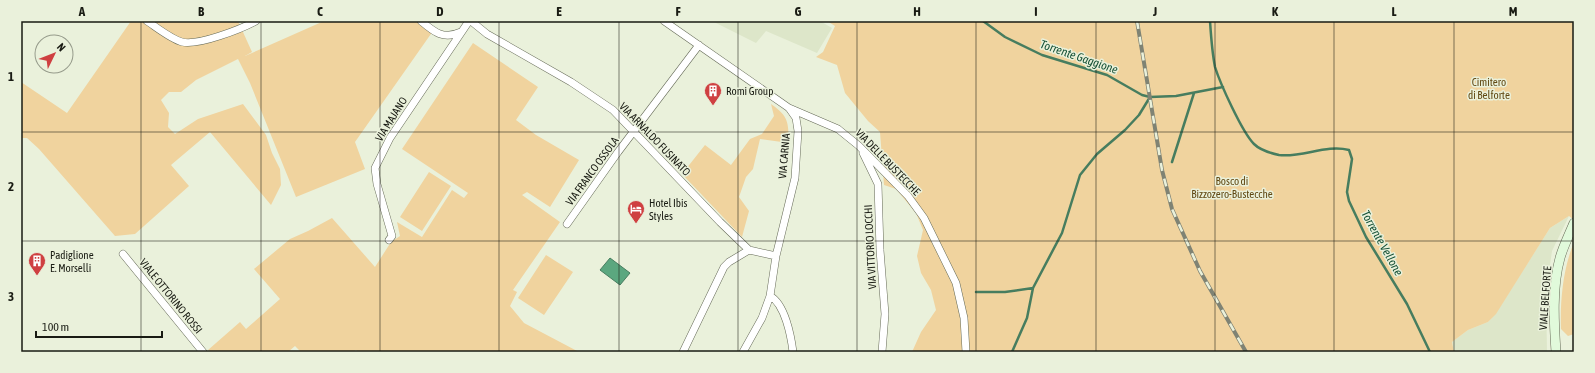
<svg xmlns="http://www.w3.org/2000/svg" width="1595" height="373" viewBox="0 0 1595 373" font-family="'Asap Condensed',sans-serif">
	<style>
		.built { fill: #dde6c9 }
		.green { fill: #f0d39e }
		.water { fill: #5ba77f; stroke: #477d5f }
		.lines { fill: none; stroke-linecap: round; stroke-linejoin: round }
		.stream { stroke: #477d5f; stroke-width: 2.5 }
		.street-casing { stroke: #656a57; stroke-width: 8 }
		.secondary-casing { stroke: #656a57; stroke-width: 10 }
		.street { stroke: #fff; stroke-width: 7 }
		.secondary { stroke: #e1fadb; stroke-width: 9 }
		.rail-casing { stroke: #7f8374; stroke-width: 4 }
		.rail { stroke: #eaf1db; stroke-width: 2.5; stroke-dasharray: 8; stroke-linecap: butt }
		.grid { fill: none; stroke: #191b13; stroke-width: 1; stroke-opacity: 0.55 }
		.labels { text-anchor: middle; stroke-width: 3; stroke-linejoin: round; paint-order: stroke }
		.park-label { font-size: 11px; fill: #614812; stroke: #eaf1db }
		.poi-label { font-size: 11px; fill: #191b13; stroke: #eaf1db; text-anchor: start }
		.street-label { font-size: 11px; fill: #191b13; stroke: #eaf1db }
		.water-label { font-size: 12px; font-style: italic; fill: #165136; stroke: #eaf1db }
		.neatline { fill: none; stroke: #191b13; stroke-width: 1.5 }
		.grid-label { font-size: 13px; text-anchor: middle; font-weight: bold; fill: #191b13 }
	</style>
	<rect width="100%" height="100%" fill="#eaf1db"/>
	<path class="built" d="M712 21H820L832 28 817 53 766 31 756 43Z
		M1569 216 1552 251 1546 293 1547 352H1454L1452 342 1468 330 1488 322 1496 313 1550 228Z"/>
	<path class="green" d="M131 21H238L252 52 245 56 324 21H421L433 31 355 142 365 169 296 197 250 83 238 59 196 80 181 92H169L161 100 169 113 168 127 175 134 198 119 243 104 266 135 272 153 280 169 281 185 271 205 210 132 171 165 189 186 135 234 115 236 39 149 27 138H21V82L67 113Z
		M827 21H1574V220L1569 216 1550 228 1496 314 1488 322 1468 330 1452 342 1454 352H912L921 332 936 310 931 290 921 273 917 256 923 230 916 213 896 189 884 185 880 132 868 121 845 93 837 65 816 57 823 52 835 26Z
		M473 43 538 87 516 120 536 135 579 160 550 207 527 192 522 195 560 222 513 290 517 292 510 306 524 323 579 352H358L356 350 353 352H301L295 346 288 352H211L208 350 240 322 246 329 280 299 254 269 290 239 308 231 332 218 375 267 391 242 400 236 397 222 422 237 452 190 464 198 468 193 402 149Z
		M771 104C789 117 788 121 789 143L760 139 753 169 746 177 739 197 749 211 742 237 682 174 705 145 731 165 750 139 762 134 774 116Z
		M429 172 451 186 422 231 400 217Z
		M1574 242V334L1568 336 1561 329C1560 300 1563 269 1574 242Z
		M546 255 573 272 544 315 518 298Z"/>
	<path class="water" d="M610 258 630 273 620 285 600 270Z"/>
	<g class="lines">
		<path class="stream" d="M983 21 1005 37 1042 55 1107 75 1142 95 1150 97
			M1210 21C1211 36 1212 52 1215 67 1220 83 1242 132 1254 144 1260 150 1270 153 1279 155 1302 158 1326 144 1349 150L1352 159 1347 192 1349 201 1366 237 1407 304 1430 352
			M1172 162 1194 93
			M976 292H1005L1033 288
			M1012 352 1027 318 1033 288 1062 233 1080 175 1097 154 1125 130 1139 115 1150 97 1176 96 1223 87"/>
		<defs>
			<path id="street" d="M147 21C156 27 171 39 182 42 198 46 241 29 256 21
				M421 21C434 32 443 40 461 32
				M471 21 487 34 571 82 613 110 720 222 749 250 776 256
				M664 21 789 108 796 118 798 131 795 178 776 256 770 296 762 318 743 352
				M789 108 838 129 859 146 908 196 924 218 956 283 964 318 966 352
				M863 153 878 184 880 250 885 314 882 352
				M567 224 618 152 699 45
				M389 240 392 236 377 184 375 168 390 138 469 21
				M123 254 203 352
				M770 296C785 304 791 336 793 352
				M683 352 724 267 729 262 749 250"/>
			<path id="secondary" d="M1556 352C1554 323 1552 286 1560 258 1563 247 1569 235 1574 223"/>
		</defs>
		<use href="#street" class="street-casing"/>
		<use href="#secondary" class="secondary-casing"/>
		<use href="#street" class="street"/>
		<use href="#secondary" class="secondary"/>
		<defs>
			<path id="rail" d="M1137 21 1162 170 1172 209 1200 271 1246 352"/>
		</defs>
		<use href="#rail" class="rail-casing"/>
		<use href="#rail" class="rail"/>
	</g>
	<path class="grid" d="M141 21V352M261 21V352M380 21V352M499 21V352M619 21V352M738 21V352M857 21V352M976 21V352M1096 21V352M1215 21V352M1334 21V352M1454 21V352M21 132H1574M21 241H1574"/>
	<defs>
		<symbol id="building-pin" viewBox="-11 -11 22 30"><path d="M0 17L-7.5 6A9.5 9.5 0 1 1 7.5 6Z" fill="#cf4041" stroke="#eaf1db"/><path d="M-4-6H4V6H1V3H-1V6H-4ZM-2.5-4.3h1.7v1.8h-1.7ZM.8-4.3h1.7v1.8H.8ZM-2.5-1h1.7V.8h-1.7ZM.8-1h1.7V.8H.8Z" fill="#fff"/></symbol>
		<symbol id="hotel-pin" viewBox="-11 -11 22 30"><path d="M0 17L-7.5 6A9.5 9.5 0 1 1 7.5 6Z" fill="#cf4041" stroke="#eaf1db"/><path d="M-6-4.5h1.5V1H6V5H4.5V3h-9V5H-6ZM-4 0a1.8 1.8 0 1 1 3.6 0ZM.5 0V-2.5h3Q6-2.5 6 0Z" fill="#fff"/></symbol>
	</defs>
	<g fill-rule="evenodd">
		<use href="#building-pin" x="703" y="81" width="20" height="27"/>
		<use href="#hotel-pin" x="626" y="199" width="20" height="27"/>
		<use href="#building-pin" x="27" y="251" width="20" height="27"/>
	</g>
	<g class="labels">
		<g class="park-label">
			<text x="1489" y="86">Cimitero<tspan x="1489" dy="13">di Belforte</tspan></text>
			<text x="1232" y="185">Bosco di<tspan x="1232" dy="13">Bizzozero-Bustecche</tspan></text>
		</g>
		<g class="poi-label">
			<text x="726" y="95">Romi Group</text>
			<text x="649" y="207">Hotel Ibis<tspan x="649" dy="13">Styles</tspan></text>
			<text x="50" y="259">Padiglione<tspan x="50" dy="13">E. Morselli</tspan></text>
		</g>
		<g class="street-label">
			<text transform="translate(391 119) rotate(-58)" y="4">VIA MAJANO</text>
			<text transform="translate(655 139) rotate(46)" y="4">VIA ARNALDO FUSINATO</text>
			<text transform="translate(784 156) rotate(-85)" y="4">VIA CARNIA</text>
			<text transform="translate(888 162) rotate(46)" y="4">VIA DELLE BUSTECCHE</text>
			<text transform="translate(592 171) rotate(-54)" y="4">VIA FRANCO OSSOLA</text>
			<text transform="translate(870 247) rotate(-93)" y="4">VIA VITTORIO LOCCHI</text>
			<text transform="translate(171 296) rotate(51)" y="4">VIALE OTTORINO ROSSI</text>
			<text transform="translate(1545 298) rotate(-86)" y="4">VIALE BELFORTE</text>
		</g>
		<g class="water-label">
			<text transform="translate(1079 57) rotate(19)" y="4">Torrente Gaggione</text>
			<text transform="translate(1382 243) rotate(61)" y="4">Torrente Vellone</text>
		</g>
	</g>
	<rect width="1595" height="373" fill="none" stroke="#eaf1db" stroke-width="44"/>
	<g transform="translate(54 54) rotate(47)"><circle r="19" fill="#eaf1db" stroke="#969b8b"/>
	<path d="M0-3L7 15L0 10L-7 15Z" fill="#cf4041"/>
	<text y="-6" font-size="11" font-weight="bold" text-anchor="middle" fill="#191b13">N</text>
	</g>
	<path d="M36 331v6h126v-6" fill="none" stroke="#191b13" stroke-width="2"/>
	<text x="42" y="331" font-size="12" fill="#191b13" stroke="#eaf1db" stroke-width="3" paint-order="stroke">100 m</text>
	<rect x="22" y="22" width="1551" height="329" class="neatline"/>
	<g class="grid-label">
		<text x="82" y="16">A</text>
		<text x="201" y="16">B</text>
		<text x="320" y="16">C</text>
		<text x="440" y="16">D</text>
		<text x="559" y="16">E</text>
		<text x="678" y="16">F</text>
		<text x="798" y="16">G</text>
		<text x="917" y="16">H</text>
		<text x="1036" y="16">I</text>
		<text x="1155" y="16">J</text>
		<text x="1275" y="16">K</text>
		<text x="1394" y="16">L</text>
		<text x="1513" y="16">M</text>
		<text x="11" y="81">1</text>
		<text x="11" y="191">2</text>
		<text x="11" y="301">3</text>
	</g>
</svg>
